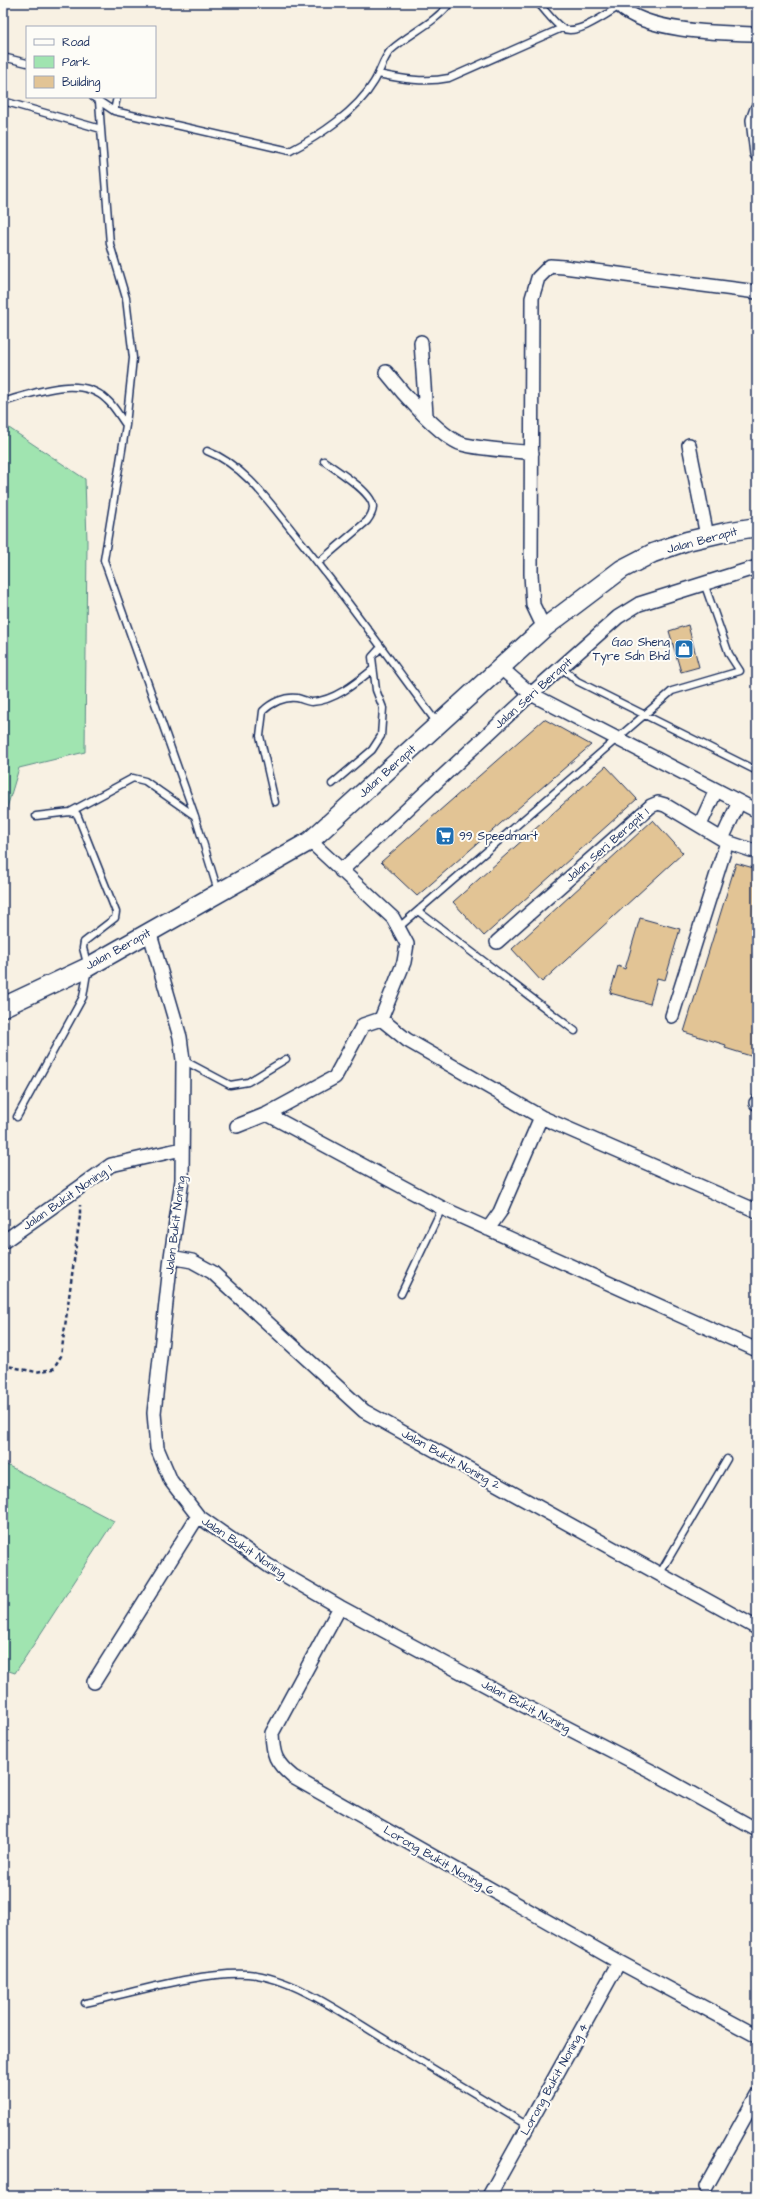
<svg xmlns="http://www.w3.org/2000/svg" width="760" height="2199" viewBox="0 0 760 2199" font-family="'Architects Daughter',sans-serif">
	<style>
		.green { fill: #a0e4b0; stroke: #5e8a87 }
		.building { fill: #e2c495; stroke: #1b2f5e }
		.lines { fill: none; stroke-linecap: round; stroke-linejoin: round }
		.service-casing { stroke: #1b2f5e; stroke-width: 9 }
		.minor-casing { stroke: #1b2f5e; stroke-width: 16 }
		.secondary-casing { stroke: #1b2f5e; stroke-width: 21 }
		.path { stroke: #1b2f5e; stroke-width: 2.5; stroke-dasharray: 4 3; stroke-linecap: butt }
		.service { stroke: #fdfcf7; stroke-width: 6 }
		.minor { stroke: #fdfcf7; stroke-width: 13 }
		.secondary { stroke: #fdfcf7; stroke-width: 18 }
		.labels { text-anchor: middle; stroke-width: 4; stroke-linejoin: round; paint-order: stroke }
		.street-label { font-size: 12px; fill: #1b2f5e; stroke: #fdfcf7 }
		.poi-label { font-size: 12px; fill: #1b2f5e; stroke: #fdfcf7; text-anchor: end }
	</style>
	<rect width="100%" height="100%" fill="#f8f1e3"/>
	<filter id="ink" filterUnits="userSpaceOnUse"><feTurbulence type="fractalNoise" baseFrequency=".025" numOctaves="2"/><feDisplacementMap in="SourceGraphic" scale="8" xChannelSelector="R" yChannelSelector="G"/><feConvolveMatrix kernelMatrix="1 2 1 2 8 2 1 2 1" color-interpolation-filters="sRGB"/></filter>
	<g filter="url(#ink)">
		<path class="green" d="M3 424 85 479 87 541 85 752 19 768 3 821Z
			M3 1463 114 1521 15 1673 3 1669Z"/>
		<path class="building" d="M688 625 699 667 681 672 669 631Z
			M544 719 591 745 417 896 381 862Z
			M606 766 637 799 484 936 453 902Z
			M653 820 683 853 542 982 512 949Z
			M736 863 757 869V1058L725 1048 726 1045 684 1032Z
			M640 918 680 929 665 980 657 978 650 1004 610 993 618 966 625 969Z"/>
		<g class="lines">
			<defs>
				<path id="service" d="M538 3C546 11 553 22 562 28 576 37 608 13 620 6
					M3 57 27 63
					M378 74C402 79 425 83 449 78L562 28
					M3 101 101 129 99 101 93 97
					M99 101 114 111 290 151C319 136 357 111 374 82 380 73 383 58 391 50 410 33 435 23 450 3
					M114 111 117 97
					M101 129 110 244 126 298 133 358 126 425 104 560 195 816 218 891
					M3 402C34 393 80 374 107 400 115 407 120 417 126 425
					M207 451C244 465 270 503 294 533 344 594 390 660 437 723
					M318 563 367 521C370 517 373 513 373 507 373 492 336 470 324 461
					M561 667 577 681 757 771
					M332 784 372 750 381 736 383 708 376 690 372 657 381 647
					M275 802 260 736 263 711C271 703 285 696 297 698 302 699 307 702 312 702 334 701 356 683 372 670
					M70 812 133 778 145 781 195 816
					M418 911 575 1031
					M398 928 672 691 740 671 729 654 704 583
					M183 1060 230 1085 248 1082 286 1059
					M17 1117 83 997 88 967 83 948 84 942 115 918 116 912 77 814 70 812 36 816
					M401 1294 442 1208
					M659 1575 727 1459
					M85 2003C132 1993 201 1971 248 1974 295 1978 346 2016 386 2040 433 2069 481 2097 528 2126"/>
				<path id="minor" d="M620 6C646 32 720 33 757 34
					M757 109 753 120 757 154
					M421 342 426 415
					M386 372C400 390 440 437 462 444 484 450 510 450 532 453
					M689 445 707 536
					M544 628 533 605 531 574 532 298 538 278 550 266 564 267 757 292
					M501 668 531 694 757 811
					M700 825 716 790
					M722 839 739 802
					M310 841 393 918 407 944 404 962 381 1019 407 1040 541 1117 757 1211
					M341 871 531 694 618 617 639 604 757 567
					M149 931 180 1037 183 1060 182 1180 171 1257 154 1413 157 1448 171 1481 198 1516 269 1566 340 1607 515 1701 653 1772 757 1830
					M497 942 651 806 658 803 665 805 727 842 757 852
					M672 1016 727 842
					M756 1103 757 1102
					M267 1114 442 1208 757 1350
					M237 1126 267 1114 335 1077 363 1025 381 1019
					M488 1229 500 1212 541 1117
					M3 1242 111 1165 182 1149
					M171 1257 192 1261 212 1272 364 1411 757 1628
					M340 1607 272 1733C273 1755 275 1762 293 1777L619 1962 757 2036
					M94 1682 198 1516
					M706 2187 757 2095
					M489 2196 619 1962"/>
				<path id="secondary" d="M3 1007 88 967 310 841 544 628 622 569 653 553 687 541 726 532 757 527"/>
			</defs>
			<use href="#service" class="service-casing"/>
			<use href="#minor" class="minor-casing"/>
			<use href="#secondary" class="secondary-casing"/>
			<path class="path" d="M3 1365 36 1372 53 1369 61 1356 80 1216V1205"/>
			<use href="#service" class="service"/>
			<use href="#minor" class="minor"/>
			<use href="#secondary" class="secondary"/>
		</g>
	</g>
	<defs>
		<symbol id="shop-square" viewBox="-11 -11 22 22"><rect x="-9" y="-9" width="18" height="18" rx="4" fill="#1f6fb2" stroke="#fdfcf7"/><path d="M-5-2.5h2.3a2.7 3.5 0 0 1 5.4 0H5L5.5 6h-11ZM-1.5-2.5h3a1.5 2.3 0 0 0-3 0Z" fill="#fff"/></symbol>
		<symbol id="supermarket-square" viewBox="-11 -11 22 22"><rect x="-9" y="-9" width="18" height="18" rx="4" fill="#1f6fb2" stroke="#fdfcf7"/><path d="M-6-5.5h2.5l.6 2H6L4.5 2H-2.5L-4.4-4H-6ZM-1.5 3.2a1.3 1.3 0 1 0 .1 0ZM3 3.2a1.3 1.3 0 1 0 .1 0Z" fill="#fff"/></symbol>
	</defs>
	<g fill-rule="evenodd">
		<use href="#shop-square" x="673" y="638" width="22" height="22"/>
		<use href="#supermarket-square" x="434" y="825" width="22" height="22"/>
	</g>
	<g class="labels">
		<g class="street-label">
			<text transform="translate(702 540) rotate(-15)" y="4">Jalan Berapit</text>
			<text transform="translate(533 693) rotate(-42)" y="4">Jalan Seri Berapit</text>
			<text transform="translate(387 771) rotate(-42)" y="4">Jalan Berapit</text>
			<text transform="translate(607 845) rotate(-41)" y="4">Jalan Seri Berapit 1</text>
			<text transform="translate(118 949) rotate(-29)" y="4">Jalan Berapit</text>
			<text transform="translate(67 1197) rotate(-35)" y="4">Jalan Bukit Noning 1</text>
			<text transform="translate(175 1225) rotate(-83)" y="4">Jalan Bukit Noning</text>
			<text transform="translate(451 1459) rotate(29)" y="4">Jalan Bukit Noning 2</text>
			<text transform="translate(244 1547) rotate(34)" y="4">Jalan Bukit Noning</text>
			<text transform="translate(526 1706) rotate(28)" y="4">Jalan Bukit Noning</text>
			<text transform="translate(439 1860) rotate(30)" y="4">Lorong Bukit Noning 6</text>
			<text transform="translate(554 2079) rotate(-61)" y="4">Lorong Bukit Noning 4</text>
		</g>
		<g class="poi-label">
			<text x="670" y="646">Gao Sheng<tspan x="670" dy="14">Tyre Sdn Bhd</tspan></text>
			<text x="459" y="840" text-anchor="start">99 Speedmart</text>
		</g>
	</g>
	<rect width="760" height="2199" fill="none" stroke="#fdfcf7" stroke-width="16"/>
	<rect x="8" y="8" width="744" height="2183" fill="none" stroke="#1b2f5e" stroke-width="1.5" filter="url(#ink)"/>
	<rect x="26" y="26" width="130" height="72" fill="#fdfcf7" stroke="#a3aaba"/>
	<rect x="34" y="39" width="20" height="6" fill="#fdfcf7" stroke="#a3aaba"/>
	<text x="62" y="46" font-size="12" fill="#1b2f5e">Road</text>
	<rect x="34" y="56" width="20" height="12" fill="#a0e4b0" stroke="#a3aaba"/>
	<text x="62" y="66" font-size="12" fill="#1b2f5e">Park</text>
	<rect x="34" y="76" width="20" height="12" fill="#e2c495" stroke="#a3aaba"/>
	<text x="62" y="86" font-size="12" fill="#1b2f5e">Building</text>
</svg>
